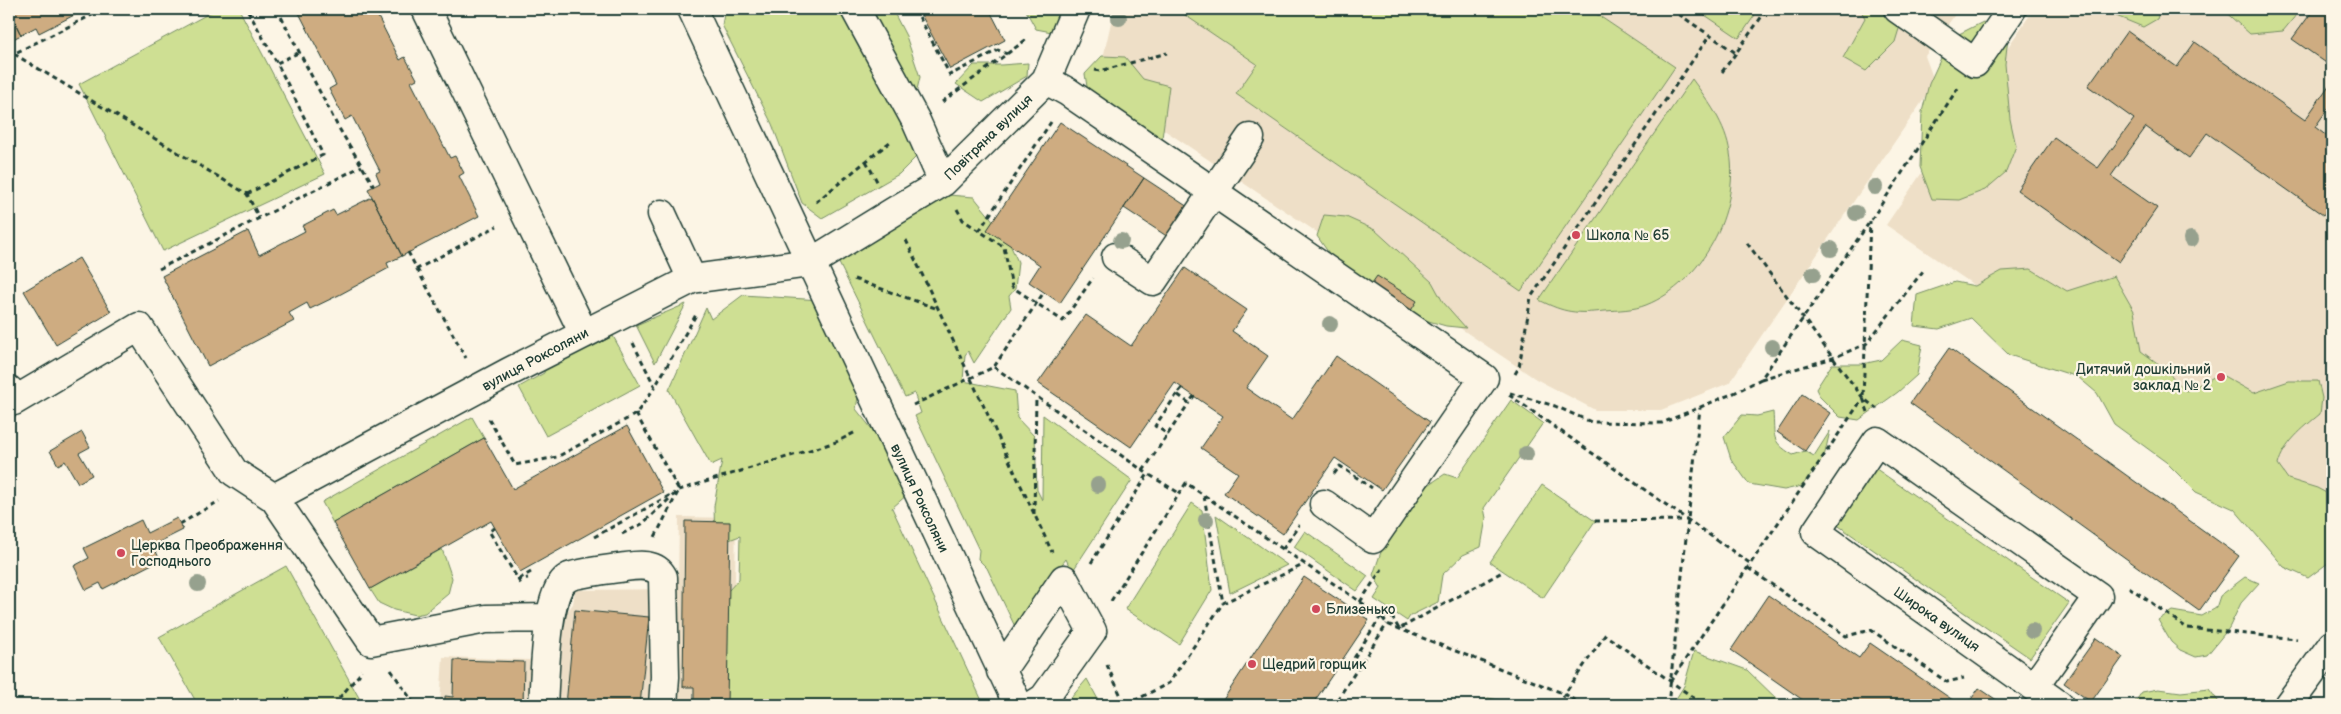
<svg xmlns="http://www.w3.org/2000/svg" width="2341" height="714" viewBox="0 0 2341 714" font-family="'Balsamiq Sans',sans-serif">
	<style>
		.built { fill: #eedfc7 }
		.green { fill: #cedf93; stroke: #768e64 }
		.building { fill: #ceac81; stroke: #1f3d34 }
		.lines { fill: none; stroke-linecap: round; stroke-linejoin: round }
		.minor-casing { stroke: #1f3d34; stroke-width: 31 }
		.path { stroke: #1f3d34; stroke-width: 3; stroke-dasharray: 5 4; stroke-linecap: butt }
		.minor { stroke: #fcf5e5; stroke-width: 28 }
		.tree { fill: #96a18e }
		.poi-dot { fill: #d1495b; stroke: #fcf5e5; stroke-width: 2 }
		.labels { text-anchor: middle; stroke-width: 4.5; stroke-linejoin: round; paint-order: stroke }
		.street-label { font-size: 14px; fill: #1f3d34; stroke: #fcf5e5 }
		.poi-label { font-size: 14px; fill: #1f3d34; stroke: #fcf5e5; text-anchor: start }
	</style>
	<rect width="100%" height="100%" fill="#fcf5e5"/>
	<filter id="ink" filterUnits="userSpaceOnUse"><feTurbulence type="fractalNoise" baseFrequency=".02" numOctaves="2"/><feDisplacementMap in="SourceGraphic" scale="10" xChannelSelector="R" yChannelSelector="G"/><feConvolveMatrix kernelMatrix="1 2 1 2 8 2 1 2 1" color-interpolation-filters="sRGB"/></filter>
	<g filter="url(#ink)">
		<path class="built" d="M1114 9H1959L1925 56 1935 83 1729 383 1661 410H1595L1536 379 1097 85Z
			M2034 9H2332V529L1886 225Z
			M679 517 736 518 733 705H440L443 657 529 660 573 604 575 590 678 589Z"/>
		<path class="green" d="M217 9H239L325 174 163 251 79 84Z
			M725 9H892L906 36 920 77 912 111 920 153 899 174 822 218 802 203 772 124 722 25Z
			M1025 9H1073L1062 34 1036 29Z
			M1176 9H1589L1675 67 1521 291 1236 94 1257 64Z
			M1696 9H1759L1739 38Z
			M1860 9H1905L1895 42 1866 71 1843 58 1865 18Z
			M2099 9H2160L2157 19 2143 27Z
			M2222 9H2301L2283 31 2250 34Z
			M1983 22 2008 37 2005 64 2010 119 2016 146 2006 172 1985 190 1959 200 1932 199 1920 167 1922 112 1929 84 1941 58 1957 35Z
			M1102 56 1125 57 1143 79 1169 86 1162 138 1157 147 1088 93 1085 74Z
			M1028 63 1027 76 983 102 956 84 974 65H1001Z
			M1692 79C1708 101 1726 124 1730 153 1740 211 1702 283 1646 305 1634 310 1618 310 1605 311 1576 314 1565 313 1539 300Z
			M948 195 974 197 1007 238 1018 262 1015 289 1009 296 1011 308 974 363 968 351 965 355 963 381 1015 391 1017 418 1035 437 1037 490 1042 500 1043 415 1132 480 1072 572 1066 559 1054 575 1019 635 987 568 978 559 979 550 915 416 921 413 914 393 905 397 837 259 851 221 876 212Z
			M1324 215 1346 217 1375 230 1432 282 1443 302 1466 328 1446 326 1404 314 1344 275 1317 236Z
			M2031 269 2067 291 2114 276 2134 311 2141 351 2164 368 2186 391 2220 374 2254 393 2289 381H2318L2322 398 2320 414C2303 428 2283 444 2278 465L2288 479 2317 488 2332 496V560L2308 578 2284 567 2234 509 2196 492 2166 462 2114 424 2097 393 2078 377 2009 355 1971 318 1939 329 1914 326 1917 295 1955 282 1975 286 2002 271Z
			M743 295 820 300 864 361 856 409 894 457 908 494 892 508 984 705H710L701 680 717 603 739 579 740 536 715 545 714 506 722 460 711 465 669 390 706 308 711 319Z
			M686 304 655 363 636 325Z
			M613 336 640 385 546 436 519 387 544 373 545 365 582 347H592Z
			M1902 340 1922 345 1917 375 1898 392 1859 420 1840 417 1820 397 1816 389 1832 364H1862L1881 360Z
			M1511 400 1543 423 1484 508 1486 518 1481 547 1463 555 1442 575 1438 602 1410 616 1407 621 1374 599 1381 588 1373 575 1381 552 1418 492 1445 474 1457 478Z
			M1773 412C1775 437 1770 441 1793 455L1805 451 1814 456 1830 431 1824 457 1802 486 1784 490 1749 484 1731 459 1724 437 1742 415 1757 416Z
			M472 417 484 438 333 523 322 502Z
			M1872 466 2069 603 2030 658 1833 522Z
			M1542 485 1595 521 1543 598 1490 562Z
			M1192 503 1202 510 1212 590 1179 644 1125 609Z
			M1216 515 1287 565 1230 593Z
			M1305 531 1368 576 1357 591 1294 547Z
			M442 549 452 578 448 594 425 613 415 615 394 610 379 603 370 589Z
			M286 566 363 705H198L159 637Z
			M2245 577 2259 583 2241 603 2229 628 2207 655 2196 657 2180 650 2171 642 2158 620 2172 611 2202 616 2216 608 2220 596Z
			M1694 651 1747 670 1783 705H1672L1684 686Z
			M1087 679 1101 705H1065Z
			M2158 689 2181 692 2209 689 2221 705H2133L2142 692Z
			M1488 698 1499 700 1507 705H1474Z"/>
		<path class="building" d="M9 9H86L39 33 36 27 21 35Z
			M297 9H374L400 60 405 57 417 79 411 82 450 158 455 156 464 173 459 176 479 216 402 256 368 189 380 183 376 173 380 171 352 116 345 120 329 89 336 85Z
			M918 9H989L1005 40 950 69Z
			M2314 9H2332V67L2292 39Z
			M9 12 21 35 9 41Z
			M2127 31 2177 67 2195 42 2305 120 2332 81V103L2315 127 2332 140V202L2323 215 2207 133 2189 158 2146 127 2111 176 2157 208 2119 262 2017 190 2054 137 2098 168 2134 119 2088 86Z
			M1060 122 1144 178 1060 303 1029 282 1040 265 987 230Z
			M1144 178 1191 209 1171 239 1124 208Z
			M372 197 402 256 387 263 389 268 339 295 310 309 307 303 289 313 294 321 208 366 162 276 248 231 259 255 305 231 302 226 333 210 336 215Z
			M79 258 111 312 56 345 24 291Z
			M1185 268 1247 310 1232 331 1268 356 1246 388 1292 420 1336 356 1430 422 1382 490 1335 458 1283 534 1224 493 1238 473 1201 448 1223 416 1175 383 1131 447 1038 383 1086 315 1131 346Z
			M1377 276 1417 301 1410 312 1370 286Z
			M1949 348 2239 556 2199 611 1910 403Z
			M1802 394 1830 413 1805 451 1777 432Z
			M627 426 663 492 520 572 491 521 370 589 333 523 484 438 513 489Z
			M82 432 90 447 79 453 92 475 78 483 65 461 58 465 50 451Z
			M177 518 183 530 153 545 160 560 103 589 100 583 86 590 74 566 89 558 84 548 141 520 147 533Z
			M685 521 730 522 727 705H694V687H683Z
			M1304 577 1369 620 1312 705H1232L1223 700Z
			M1768 595 1859 658 1870 643 1960 705H1850L1840 698 1834 705H1810L1731 650Z
			M575 610 649 617 640 705H566Z
			M2096 638 2123 657 2091 702 2064 683Z
			M454 660 524 662 523 705H445V696L453 697Z
			M1979 688 2004 705H1967Z"/>
		<g class="lines">
			<defs>
				<path id="minor" d="M426 9 584 334
					M692 9 1018 705
					M855 9 916 121 943 182
					M1898 9 1975 63 2012 9
					M1046 80 1068 92 1484 378 1373 539 1324 504
					M662 214 692 279
					M1116 257 1153 281 1250 138
					M9 390 14 401 139 327 234 472 274 498 371 641 486 619 550 618
					M274 498 509 372 692 279 810 263 893 212 943 182 1046 80 1076 9
					M1001 671 1064 579 1092 631 1044 698 1033 705
					M2034 687 2098 596 1877 441 1816 532 2059 705
					M543 705C545 680 545 588 569 577 577 573 614 569 625 567 639 565 656 563 663 577L665 677 663 705
					M2288 705 2332 645"/>
			</defs>
			<use href="#minor" class="minor-casing"/>
			<path class="path" d="M277 9 337 125 374 186
				M915 9 950 75 998 50 1007 54
				M1671 9 1736 53 1767 9
				M894 13 902 9
				M14 54 247 194 259 218
				M9 56 104 9
				M277 63 300 52
				M1095 70 1100 71 1167 53
				M1722 72 1736 53
				M942 102 1027 39
				M866 161 879 185
				M247 194 323 155 277 63 247 9
				M816 202 891 141
				M957 209 963 220 1004 247 1012 287 1063 321 1093 278
				M979 231 1051 122
				M906 240 1052 552
				M1747 243 1863 398 1877 409
				M408 252 417 269 497 226
				M159 269 362 166
				M417 269 466 358
				M854 279 938 309
				M633 343 655 387 697 313
				M994 367 1148 474
				M1515 374 1519 367 1531 297 1710 35
				M1761 379 1833 358 1866 344 1923 271
				M1182 388 1177 394 1189 403 1194 396
				M1510 393 1555 406 1591 422 1662 423 1734 393 1761 379 1871 220 1958 88
				M1177 394 1155 426 1168 434 1189 403
				M1509 395 1751 564
				M913 405 994 367 1044 292
				M1868 412 1863 398 1870 221
				M636 414 679 490 655 537
				M489 419 515 465 557 457 636 414 655 387
				M1143 471 1168 434
				M1334 474 1340 466 1372 488
				M1204 496 1223 603 1305 564
				M1034 514 1036 397
				M1595 521 1688 520
				M180 524 219 501
				M495 528 489 531 522 586
				M622 534 642 524 679 490 836 442 856 432
				M594 537 674 493
				M1283 549 1299 525
				M1091 563 1148 474 1179 493
				M1748 568 1846 636 1871 630 1947 682 1964 678
				M519 579 531 572
				M517 580 528 578
				M2129 587 2187 628 2297 639
				M1111 601 1186 483 1381 616 1387 624 1565 694 1581 705
				M1360 602 1382 569
				M1382 616 1392 617 1399 629 1504 571
				M1354 658 1381 616
				M1107 665 1125 705
				M391 670 415 705
				M1670 682 1863 398
				M333 705 359 675 361 670
				M1126 705 1169 683 1223 603
				M1344 705 1337 700 1387 624
				M1557 705 1605 635 1704 705
				M1668 705 1700 408"/>
			<use href="#minor" class="minor"/>
		</g>
		<g class="tree">
			<circle cx="1119" cy="18" r="8"/>
			<circle cx="1875" cy="187" r="8"/>
			<circle cx="1856" cy="213" r="8"/>
			<circle cx="2191" cy="239" r="8"/>
			<circle cx="1121" cy="241" r="8"/>
			<circle cx="1831" cy="249" r="8"/>
			<circle cx="1813" cy="274" r="8"/>
			<circle cx="1330" cy="324" r="8"/>
			<circle cx="1772" cy="347" r="8"/>
			<circle cx="1526" cy="454" r="8"/>
			<circle cx="1098" cy="485" r="8"/>
			<circle cx="1206" cy="520" r="8"/>
			<circle cx="198" cy="584" r="8"/>
			<circle cx="2032" cy="631" r="8"/>
		</g>
	</g>
	<g class="poi-dot">
		<circle cx="1576" cy="235" r="5"/>
		<circle cx="2221" cy="377" r="5"/>
		<circle cx="121" cy="553" r="5"/>
		<circle cx="1316" cy="609" r="5"/>
		<circle cx="1252" cy="664" r="5"/>
	</g>
	<g class="labels">
		<g class="street-label">
			<text transform="translate(988 137) rotate(-44)" y="5">Повітряна вулиця</text>
			<text transform="translate(535 359) rotate(-28)" y="5">вулиця Роксоляни</text>
			<text transform="translate(920 498) rotate(65)" y="5">вулиця Роксоляни</text>
			<text transform="translate(1937 619) rotate(35)" y="5">Широка вулиця</text>
		</g>
		<g class="poi-label">
			<text x="1586" y="240">Школа № 65</text>
			<text x="2211" y="374" text-anchor="end">Дитячий дошкільний<tspan x="2211" dy="16">заклад № 2</tspan></text>
			<text x="131" y="550">Церква Преображення<tspan x="131" dy="16">Господнього</tspan></text>
			<text x="1326" y="614">Близенько</text>
			<text x="1262" y="669">Щедрий горщик</text>
		</g>
	</g>
	<rect width="2341" height="714" fill="none" stroke="#fcf5e5" stroke-width="30"/>
	<rect x="15" y="15" width="2311" height="684" fill="none" stroke="#1f3d34" stroke-width="2" filter="url(#ink)"/>
</svg>
